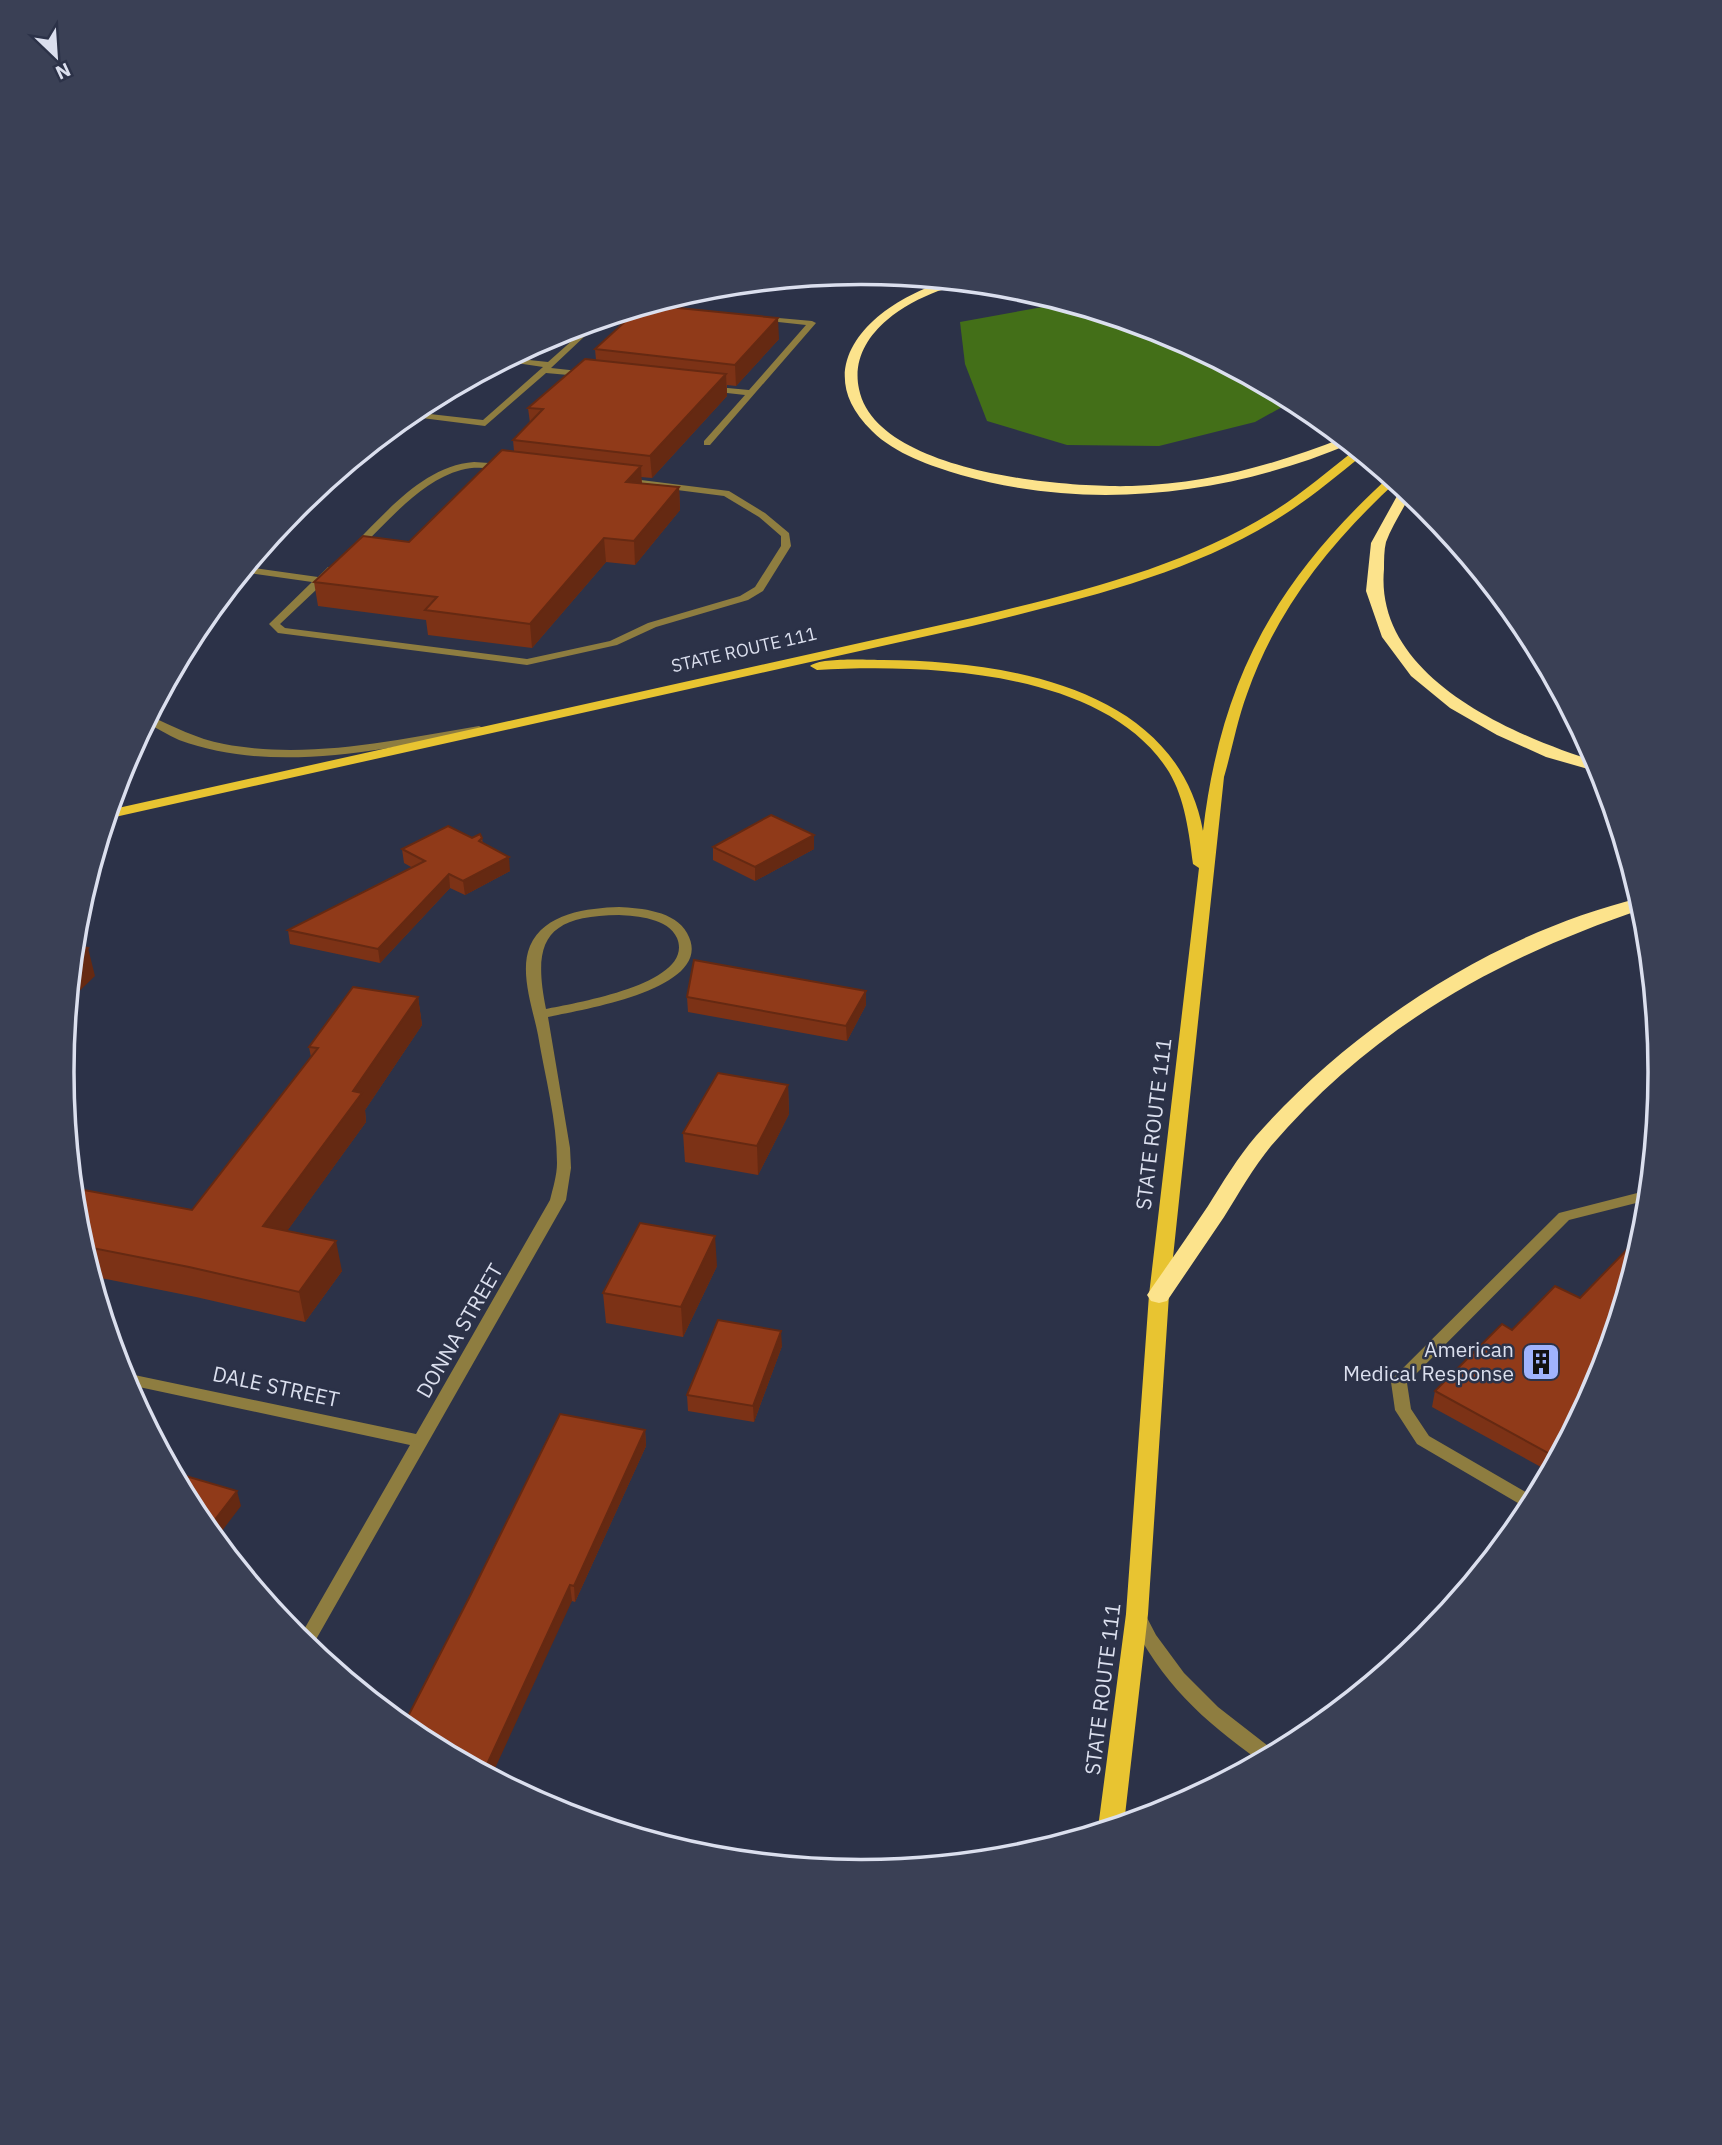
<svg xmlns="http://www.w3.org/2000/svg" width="1722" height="2145" viewBox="0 0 1722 2145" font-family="'IBM Plex Sans',sans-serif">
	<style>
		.forest { fill: #436f18 }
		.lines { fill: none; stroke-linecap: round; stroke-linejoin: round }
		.service { fill: #8e7d40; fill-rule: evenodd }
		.minor { fill: #8e7d40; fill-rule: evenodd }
		.tertiary { fill: #8e7d40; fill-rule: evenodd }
		.primary { fill: #e8c431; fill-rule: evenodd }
		.motorway { fill: #fce38c; fill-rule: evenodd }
		.wall { fill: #7c3216 }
		.shaded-wall { fill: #652912 }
		.building { fill: #903a19; stroke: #652912; stroke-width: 2 }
		.labels { text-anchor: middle; stroke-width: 5; stroke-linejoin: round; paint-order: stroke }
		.far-street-label { font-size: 18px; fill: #dbdfee; stroke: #2c3248 }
		.street-label { font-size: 21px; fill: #dbdfee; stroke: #2c3248 }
		.poi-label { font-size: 21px; fill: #dbdfee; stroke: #2c3248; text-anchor: end }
		.rim { fill: none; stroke: #dbdfee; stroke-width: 3.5 }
	</style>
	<rect width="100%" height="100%" fill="#2c3248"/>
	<path class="forest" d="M1065 303 1167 334 1293 401 1255 422 1159 446 1067 445 987 421 965 364 960 322Z"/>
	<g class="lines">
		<path class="service" d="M757 316 812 321 816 323 710 445H704V441L745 395 709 391 706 390V386L749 390 806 325 760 320 756 318Z
			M603 319 551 368 588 372 591 373V377L546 373 485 426 406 416 412 412 483 420 543 367 503 361 510 358 548 362 593 322Z
			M474 462 504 464 509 467 504 470C490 468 474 466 461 470 420 481 388 522 358 550H352V546C386 513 423 466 474 462Z
			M625 478 729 491 765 513 789 533 791 546 763 591 748 600 656 627 617 645 527 665 278 633 269 624 312 582 242 572 246 567 318 577 328 567H336V571L280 624 285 628 527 659 610 641 648 623 740 596 755 587 781 546V536L759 517 724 496 622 483 620 481Z
			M1649 1190 1648 1200 1569 1220 1407 1383 1411 1409 1429 1436 1536 1498 1530 1510 1417 1444 1395 1410 1391 1382 1393 1378 1559 1213Z"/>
		<path class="minor" d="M619 907C641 908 675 911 687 933 719 989 579 1010 548 1017L570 1148 571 1168 566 1200 310 1650 298 1640 410 1445 125 1384 120 1372 416 1434 550 1200C553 1188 557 1175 557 1163 557 1120 545 1077 538 1035 533 1009 519 972 530 946 544 913 588 908 619 907ZM619 915C637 916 668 918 677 938 696 984 574 1003 546 1009 532 940 546 916 619 915Z
			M1138 1610 1144 1612 1156 1635 1184 1673 1218 1707 1277 1753 1260 1761C1201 1719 1162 1683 1129 1617L1132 1612Z"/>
		<path class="tertiary" d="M149 716C174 726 196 739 224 744 308 760 396 740 479 726L485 729 479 732C383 749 274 775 179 740 168 735 157 728 146 723Z"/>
		<path class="primary" d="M1355 450 1363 455C1336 476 1311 498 1282 516 1190 575 1077 600 972 626L106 819 109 810 972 618C1075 593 1183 568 1274 511 1303 493 1328 471 1355 450Z
			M1389 477 1396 482C1331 542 1276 610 1247 694 1237 721 1232 750 1224 777L1169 1295 1148 1614 1124 1824 1100 1832 1098 1828 1126 1614 1149 1295 1199 868 1193 864C1189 833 1185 799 1169 772 1105 669 924 664 817 670L810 666C821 657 868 660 883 660 1006 661 1177 687 1203 831 1221 679 1276 580 1389 477Z"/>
		<path class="motorway" d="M947 281 962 283C955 287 946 289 938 291 920 298 902 307 887 320 866 338 853 361 859 389 876 473 1065 488 1132 486 1206 484 1274 465 1343 438L1350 444C1228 495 1090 512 961 475 931 466 895 454 872 431 803 364 879 300 947 281Z
			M1402 487 1411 494C1403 509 1392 526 1386 542 1384 550 1384 560 1384 569 1374 677 1512 735 1597 762L1602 773 1546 757 1497 735 1450 708 1411 676 1382 637 1366 591 1371 543Z
			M1640 898 1643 909C1497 958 1373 1027 1271 1146 1253 1168 1239 1193 1224 1217 1205 1245 1186 1273 1167 1301L1159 1303 1151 1301 1147 1295 1151 1289C1170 1262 1189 1234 1208 1206 1223 1182 1238 1157 1256 1136 1354 1025 1496 933 1640 898Z"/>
	</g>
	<path class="wall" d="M779 339 736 386 727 385V396L652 478 641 477 642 483 679 487 680 510 635 565 606 562 532 648 428 635 426 620 318 606 314 582 409 542 514 451 513 440 530 423 528 408 596 360 595 349Z
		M814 835V849L755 881 713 860V847Z
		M472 838H482L483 844 510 871 465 895 450 888 380 963 290 944 288 930 413 868 404 863 402 849Z
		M866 991V1005L847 1041 688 1012 687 997Z
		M418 997 422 1025 365 1110 366 1122 287 1231 342 1271 305 1322 196 1297 91 1276 77 1228 192 1210 311 1057 309 1047Z
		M788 1085 789 1114 758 1175 685 1162 683 1133Z
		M717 1266 683 1337 606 1323 603 1293Z
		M782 1346 754 1422 688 1411 687 1395Z
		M1600 1379 1550 1472 1432 1407 1435 1391Z
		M645 1430 646 1446 575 1602 572 1601 416 1737Z"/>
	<path class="shaded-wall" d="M778 318 779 339 736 386 735 365Z
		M726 374 727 396 652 478 650 456Z
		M641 466 642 489 626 482Z
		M679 487 680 510 635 565 634 541Z
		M604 538 606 562 532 648 530 624Z
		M814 835V849L755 881V867Z
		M509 857 510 871 465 895 463 881Z
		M449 874 450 888 380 963 378 949Z
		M88 948 95 976 68 1002 72 963Z
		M866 991V1005L847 1041 846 1026Z
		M418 997 422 1025 365 1110 366 1122 269 1256 263 1226 353 1091Z
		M788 1085 789 1114 758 1175 757 1146Z
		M715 1236 717 1266 683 1337 681 1307Z
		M336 1241 342 1271 305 1322 299 1292Z
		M781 1331 782 1346 754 1422 753 1406Z
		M645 1430 646 1446 575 1602 574 1586Z
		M237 1491 241 1506 215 1540 207 1530Z
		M570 1585 572 1601 491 1777 483 1773Z"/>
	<path class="building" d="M648 305 778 318 735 365 595 349 640 308Z
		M585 359 726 374 650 456 513 440 543 409 528 408Z
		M502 450 641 466 626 482 679 487 634 541 604 538 530 624 425 610 437 597 314 582 363 536 409 542Z
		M771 815 814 835 755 867 713 847Z
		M448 826 472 838 480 834 482 838 479 841 509 857 463 881 449 874 378 949 288 930 425 861 402 849Z
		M74 945 88 948 72 963Z
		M694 960 866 991 846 1026 687 997Z
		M353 987 418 997 353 1091 362 1093 263 1226 336 1241 299 1292 189 1267 82 1246 77 1228 73 1188 192 1210 318 1048 309 1047Z
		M718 1073 788 1085 757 1146 683 1133Z
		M640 1223 715 1236 681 1307 603 1293Z
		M1645 1231 1600 1379 1557 1458 1435 1391 1502 1324 1512 1330 1555 1286 1580 1298Z
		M718 1320 781 1331 753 1406 687 1395Z
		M560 1414 645 1430 574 1586 570 1585 483 1773 416 1737 403 1726 469 1598Z
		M172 1472 237 1491 207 1530 196 1516Z"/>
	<defs>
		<symbol id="building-square" viewBox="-11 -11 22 22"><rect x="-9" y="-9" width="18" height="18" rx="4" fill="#a0b3fd" stroke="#2c3248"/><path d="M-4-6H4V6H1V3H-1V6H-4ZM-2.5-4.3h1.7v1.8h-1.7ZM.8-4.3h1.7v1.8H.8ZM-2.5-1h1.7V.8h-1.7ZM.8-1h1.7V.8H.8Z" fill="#111"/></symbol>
	</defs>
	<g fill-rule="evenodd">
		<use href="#building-square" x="1519" y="1340" width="44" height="44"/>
	</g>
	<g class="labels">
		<g class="far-street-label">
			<text transform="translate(744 650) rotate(-13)" y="6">STATE ROUTE 111</text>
		</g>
		<g class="street-label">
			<text transform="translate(1154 1124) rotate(-83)" y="7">STATE ROUTE 111</text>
			<text transform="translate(460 1331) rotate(-60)" y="7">DONNA STREET</text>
			<text transform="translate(276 1387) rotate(12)" y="7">DALE STREET</text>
			<text transform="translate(1103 1689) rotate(-83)" y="7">STATE ROUTE 111</text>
		</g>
		<g class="poi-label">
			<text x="1514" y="1357">American<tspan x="1514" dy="24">Medical Response</tspan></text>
		</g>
	</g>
	<path d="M0 0H1722V2145H0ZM74 1072a787 787 0 1 1 1574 0a787 787 0 1 1-1574 0Z" fill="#3a4055" fill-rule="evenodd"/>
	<path class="rim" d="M74 1072a787 787 0 1 1 1574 0a787 787 0 1 1-1574 0Z"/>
	<g transform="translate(56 56) rotate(155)" stroke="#2c3248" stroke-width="5" paint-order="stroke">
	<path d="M0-5L12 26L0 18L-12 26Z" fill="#dbdfee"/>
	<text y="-10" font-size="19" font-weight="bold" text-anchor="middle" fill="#dbdfee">N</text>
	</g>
</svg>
